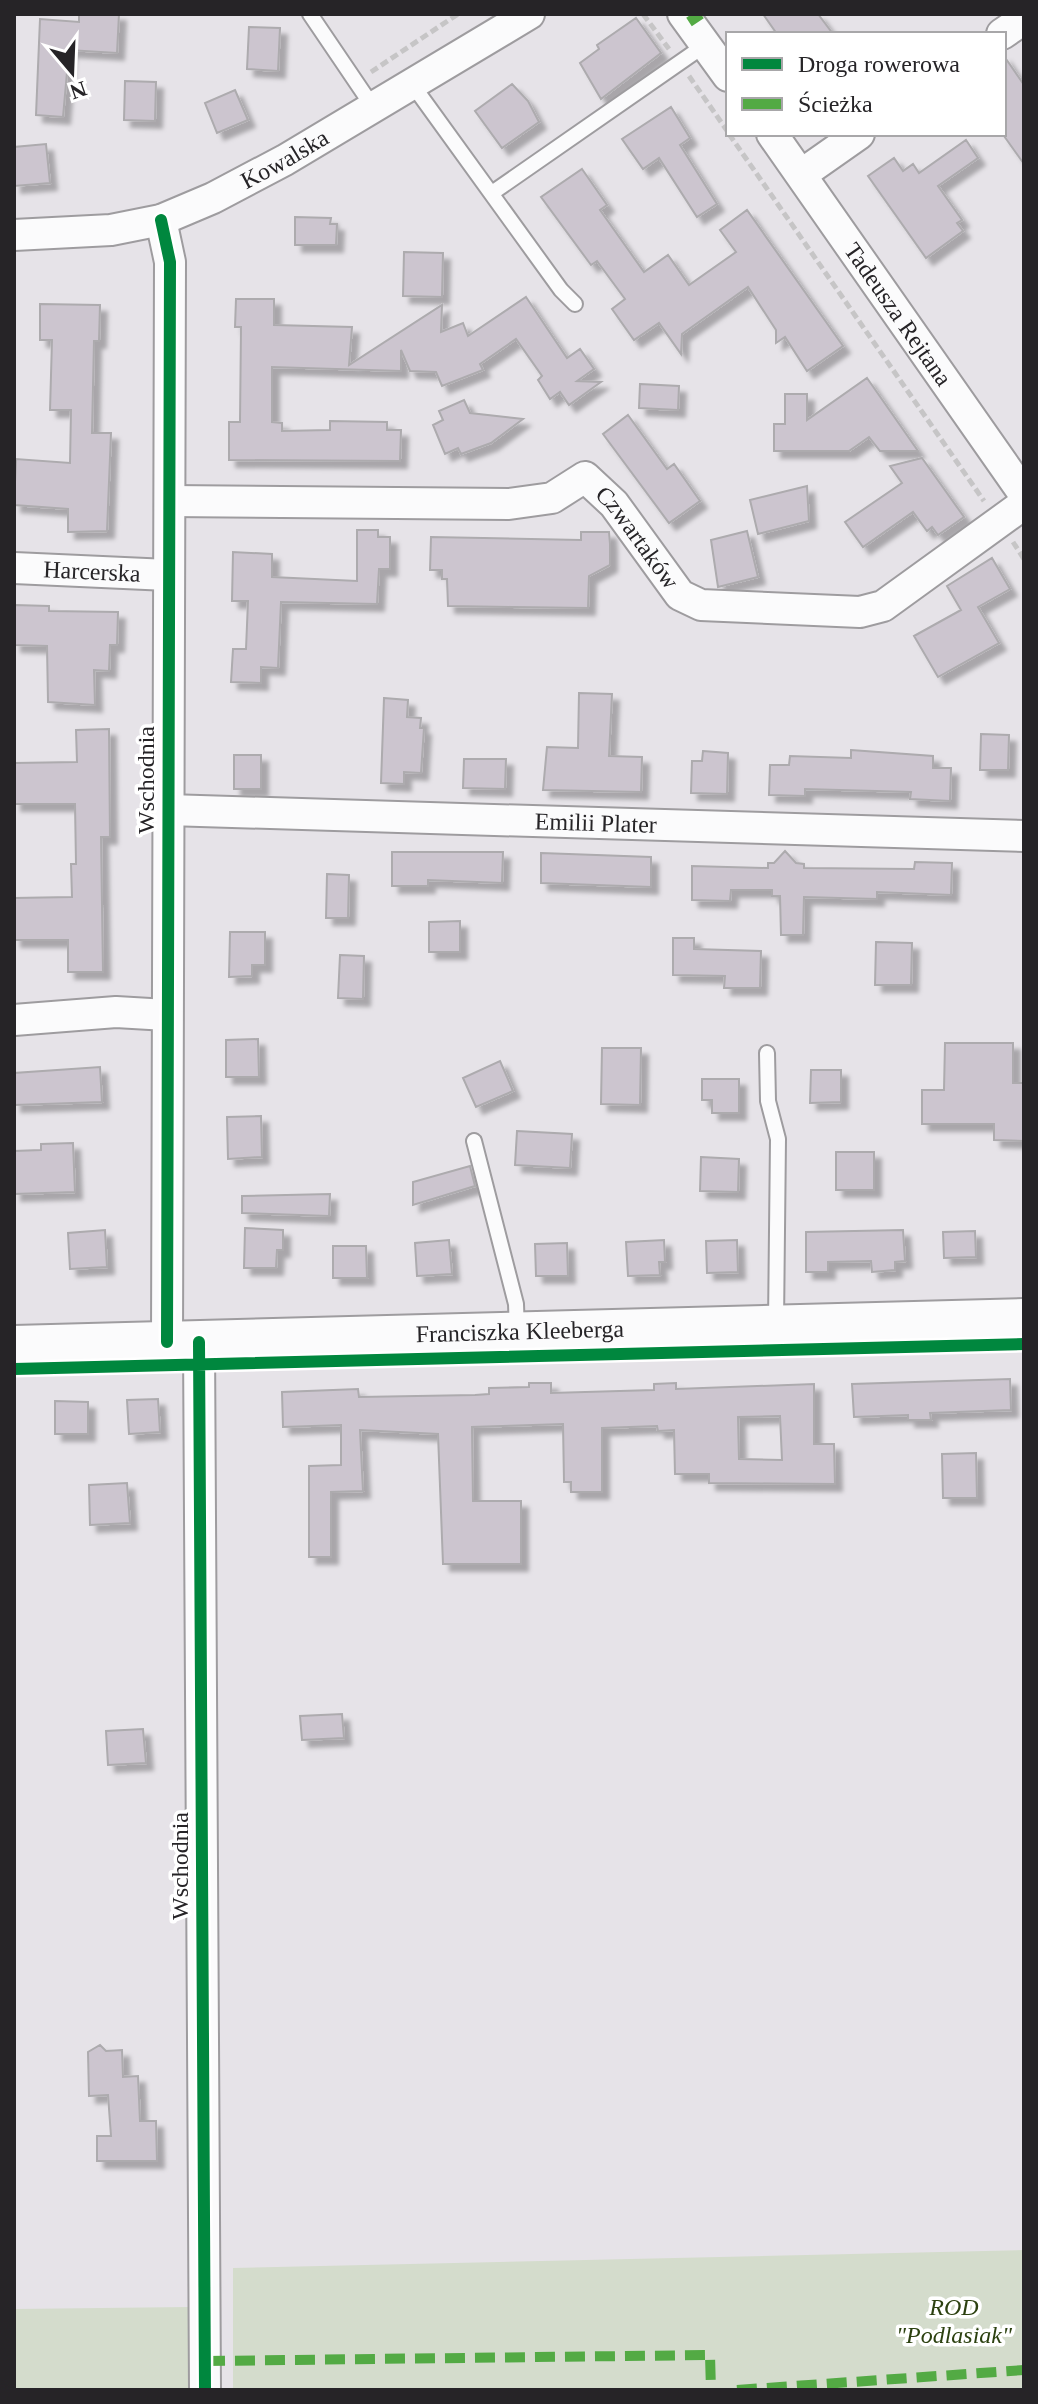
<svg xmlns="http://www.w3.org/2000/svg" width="1038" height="2404" viewBox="0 0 1038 2404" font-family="Georgia,serif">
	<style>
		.green { fill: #d4dccc }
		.building { fill: #ccc5cf; stroke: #adabae; stroke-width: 2; fill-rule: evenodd; filter: url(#shadow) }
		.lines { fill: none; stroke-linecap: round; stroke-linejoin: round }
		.service-casing { stroke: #9e9c9f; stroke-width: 18 }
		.minor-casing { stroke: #9e9c9f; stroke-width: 34 }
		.tertiary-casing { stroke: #9e9c9f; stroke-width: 42 }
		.path { stroke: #c6c5c6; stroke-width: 5; stroke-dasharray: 8 4; stroke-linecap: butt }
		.service { stroke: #fbfbfc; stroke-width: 14 }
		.minor { stroke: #fbfbfc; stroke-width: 30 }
		.tertiary { stroke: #fbfbfc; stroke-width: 38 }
		.quiet { stroke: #53aa44; stroke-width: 10; stroke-dasharray: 20 10; stroke-linecap: butt }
		.cycleway-casing { stroke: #fff; stroke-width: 17 }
		.cycleway { stroke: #00873e; stroke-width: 12 }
		.labels { text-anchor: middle; stroke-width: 7; stroke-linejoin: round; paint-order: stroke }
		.street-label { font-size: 24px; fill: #262427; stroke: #fff }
		.park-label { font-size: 24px; font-style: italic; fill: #2c4110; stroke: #fff }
	</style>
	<defs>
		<filter id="shadow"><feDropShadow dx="7" dy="7" stdDeviation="2" flood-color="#0004"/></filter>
	</defs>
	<rect width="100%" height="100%" fill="#e6e3e8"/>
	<path class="green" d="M1024 2250V2390H233V2268Z
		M189 2307 190 2390H14V2309Z"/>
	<path class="building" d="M79 14H119L117 53 69 50 63 117 36 115 40 19 79 22Z
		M763 14H818L833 34H777Z
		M636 18 661 53 601 99 580 63 599 49 597 45Z
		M249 27 280 28 278 71 247 69Z
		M1004 56 1024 85V164L1004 136Z
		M125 81 156 82 155 121 124 120Z
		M512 84 528 101 539 122 502 148 475 111Z
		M235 90 248 120 217 133 205 103Z
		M671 107 690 138 680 145 717 204 697 217 659 158 643 169 622 139Z
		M966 140 978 158 938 186 962 220 957 223 963 231 926 258 868 176 894 158 903 171 913 164 919 173Z
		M46 144 50 183 14 186V147Z
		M582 169 607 205 600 210 644 272 668 255 689 285 736 252 720 230 747 210 843 346 807 371 785 337 776 343V330L748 287 682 334 681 354 659 323 634 340 612 309 625 299 597 261 591 265 541 197Z
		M295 217 331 218 330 224H337L336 245H295Z
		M404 252 443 253 442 297 403 296Z
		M526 297 567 358 580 349 594 369 577 381 601 382 569 405 560 392 550 399 538 380 542 376 516 339 480 364 483 370 442 386 436 372 410 371 401 350V371L272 367V422L282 423V431L330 430V421L387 422V430H401L400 461 229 460V422H240L241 327H235L236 299H274V325L352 327 349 365 442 305 441 332 463 323 468 336Z
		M40 304 100 305 99 341H94L92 433H111L107 531 68 532V509L14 505 16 459 70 463 71 410H50L52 340H40Z
		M867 378 918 451H880L869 437 849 451H774V424H785V394H807V420Z
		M640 384 679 386 678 410 639 408Z
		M464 400 470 413 523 419 491 443 461 454 458 448 445 454 433 425 443 420 439 411Z
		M628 415 667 469 674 464 700 501 669 523 603 434Z
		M922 458 964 517 938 535 932 527 927 531 913 512 863 547 845 522 902 483 890 466Z
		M807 486 809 521 758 534 750 500Z
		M357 530H378V537H390V569H379L377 604 281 602 278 668 261 667V683L231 682 233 649H246L248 601H232L233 552 272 554V577L357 581Z
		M747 531 758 577 718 587 711 540Z
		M581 532H609L610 544V565L589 576 588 608 448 606 447 579H442V570H430L431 537 581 540Z
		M992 558 1010 589 978 607 999 643 938 677 914 636 961 610 947 586Z
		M14 605 49 606V611L118 612 117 645H110L109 671 94 670 95 705 48 702 47 646 14 645Z
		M579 693 612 694 609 756 642 757 641 792 543 790 547 747 578 748Z
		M384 698 408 700 407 717 421 718 420 728H424L421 773 404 772V784L381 783Z
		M109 729 110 837H101L103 972H68V940H14V898L72 897 71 864H76L75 804H14L15 763 77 762 76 730Z
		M981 734 1009 735 1008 770H980Z
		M851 750 933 756V768H951L950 801 910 799 911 792 805 789V796L769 795 770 765H789L790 756 851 758Z
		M703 751 728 753 727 794 691 793 692 761H702Z
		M234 755H261V789H234Z
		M464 759H506L505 789 463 788Z
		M785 851 796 863 804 864V868L914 869 915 862 952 863 951 895 877 892V899L804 897 803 935H781L780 896H772V890H731L730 901 692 900V866L768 868V863H774Z
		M392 852H503L502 883 428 880V886H392Z
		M541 853 651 857V887L541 883Z
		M327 874 349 875 348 918H326Z
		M460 921V952H429V922Z
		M230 932H265V965H252V976L229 977Z
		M673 938H694V949L761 951 760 988H724L725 976 673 975Z
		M876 942 912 943 911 985H875Z
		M340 955 364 956 363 999 338 998Z
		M258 1039 259 1077H226V1040Z
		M945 1043H1013V1083H1024V1141L994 1140V1124H922V1090H944Z
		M602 1048H641L640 1105 601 1104Z
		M500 1061 513 1091 476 1107 463 1078Z
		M100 1067 102 1102 14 1105V1073Z
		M811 1070H841V1102L810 1103Z
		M702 1079H739V1113H712V1100H702Z
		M261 1116 262 1157 228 1159 227 1117Z
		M517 1131 572 1134 570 1168 515 1165Z
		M73 1143 75 1192 14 1194V1151L41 1150V1144Z
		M836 1152H874V1190H836Z
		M701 1157 739 1159 738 1192 700 1191Z
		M470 1166 475 1186 413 1205V1182Z
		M330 1194 329 1216 242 1213V1196Z
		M245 1228 283 1230V1250H277L276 1268H244Z
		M105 1230 107 1267 70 1269 68 1233Z
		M903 1230 905 1261 895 1262V1270L872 1272 871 1261 828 1262V1272H806V1232Z
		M975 1231 976 1257 944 1258 943 1232Z
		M449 1240 452 1274 417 1276 415 1243Z
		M664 1240 665 1262H659L660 1275 628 1276 626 1242Z
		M737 1240 738 1272 707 1273 706 1241Z
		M567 1243 568 1276H536L535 1244Z
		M333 1246H366L367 1278H333Z
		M1010 1379 1011 1410 930 1413 931 1420H908V1415L854 1417 852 1384Z
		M529 1383H551V1393L654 1390V1384L676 1383V1389L814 1384V1444H834L835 1484 709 1483V1474H675L674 1430 658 1431 657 1426 602 1428V1492H571V1482H564L563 1424 472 1427 473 1501H521V1564H443L438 1434 360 1430 363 1491 331 1492V1557H309V1466L341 1465V1425L283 1427 282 1392 358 1389 359 1397 475 1395 489 1394V1388L529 1387ZM780 1416 782 1460 739 1459 738 1417Z
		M158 1399 160 1432 129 1434 127 1400Z
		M55 1401 88 1402V1434H55Z
		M976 1453 977 1498H943L942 1454Z
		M127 1483 130 1523 90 1525 89 1485Z
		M342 1714 344 1738 302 1740 300 1716Z
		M143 1729 146 1763 108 1765 106 1731Z
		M100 2045 106 2051 122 2050 123 2077 138 2076 140 2121H156L157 2161H97V2136H111L108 2095 89 2096 88 2052Z"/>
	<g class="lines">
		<defs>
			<path id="service" d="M310 14 373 107
				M412 84 561 290 575 304
				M492 193 705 45
				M767 1053 768 1101 778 1139 776 1323
				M474 1141 516 1304 517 1332"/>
			<g id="minor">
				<path d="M683 14 728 76"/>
				<path d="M1002 34 1024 19"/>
				<path id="s1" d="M772 134 1024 494"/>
				<path d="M802 174 859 134"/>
				<path d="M161 220 170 262 167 1342"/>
				<path id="s2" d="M14 235 111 230 161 220 213 198 285 160 529 14"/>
				<path id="s3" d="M170 501 509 504 552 498 585 477 614 504 680 595 701 605 860 612 883 606 1024 504"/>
				<path id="s4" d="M14 568 168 575"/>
				<path id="s5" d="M168 810 1024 836"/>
				<path d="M14 1020 116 1012 167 1015"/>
				<path d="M199 1342 205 2390"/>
			</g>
			<g id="tertiary">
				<path id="s6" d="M14 1345 1024 1318"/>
			</g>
		</defs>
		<use href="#service" class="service-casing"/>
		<use href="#minor" class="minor-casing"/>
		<use href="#tertiary" class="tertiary-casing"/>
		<path class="path" d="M643 14 669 49
			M371 72 458 14
			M689 76 728 132
			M729 134 984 501
			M1013 542 1024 559"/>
		<use href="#service" class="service"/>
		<use href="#minor" class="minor"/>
		<use href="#tertiary" class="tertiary"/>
		<path class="quiet" d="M689 22 701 14
			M205 2361 710 2355 711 2390
			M737 2390 1024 2370"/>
		<defs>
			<path id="cycleway" d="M161 220 170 262 167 1342
				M199 1342 205 2390
				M14 1369 1024 1344"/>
		</defs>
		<use href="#cycleway" class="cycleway-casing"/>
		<use href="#cycleway" class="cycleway"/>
	</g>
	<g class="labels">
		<g class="street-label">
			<text dy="8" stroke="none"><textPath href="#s2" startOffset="286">Kowalska</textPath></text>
			<text dy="8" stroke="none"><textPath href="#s1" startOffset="220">Tadeusza Rejtana</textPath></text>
			<text dy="8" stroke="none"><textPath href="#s3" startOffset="502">Czwartaków</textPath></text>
			<text dy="8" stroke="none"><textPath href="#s4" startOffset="78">Harcerska</textPath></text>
			<text transform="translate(146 780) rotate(-90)" y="8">Wschodnia</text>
			<text dy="8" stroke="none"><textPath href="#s5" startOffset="428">Emilii Plater</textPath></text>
			<text dy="8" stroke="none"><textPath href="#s6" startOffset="506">Franciszka Kleeberga</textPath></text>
			<text transform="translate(180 1866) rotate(-90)" y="8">Wschodnia</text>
		</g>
		<g class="park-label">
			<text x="954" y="2315">ROD<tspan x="954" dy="28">"Podlasiak"</tspan></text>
		</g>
	</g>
	<rect width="1038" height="2404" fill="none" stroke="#262427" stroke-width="32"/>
	<rect x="726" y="32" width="280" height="104" fill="#ffffff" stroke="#a8a7a9" stroke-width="2"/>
	<rect x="742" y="58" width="40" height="12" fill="#00873e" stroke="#a8a7a9" stroke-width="2"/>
	<text x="798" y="72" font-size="24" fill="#262427">Droga rowerowa</text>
	<rect x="742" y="98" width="40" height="12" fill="#53aa44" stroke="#a8a7a9" stroke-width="2"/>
	<text x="798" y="112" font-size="24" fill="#262427">Ścieżka</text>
	<g transform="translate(72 72) rotate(161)" stroke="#ffffff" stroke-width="6" paint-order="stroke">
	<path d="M0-6L14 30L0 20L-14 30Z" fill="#262427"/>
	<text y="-12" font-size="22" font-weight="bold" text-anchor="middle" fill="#262427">N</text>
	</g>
</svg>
